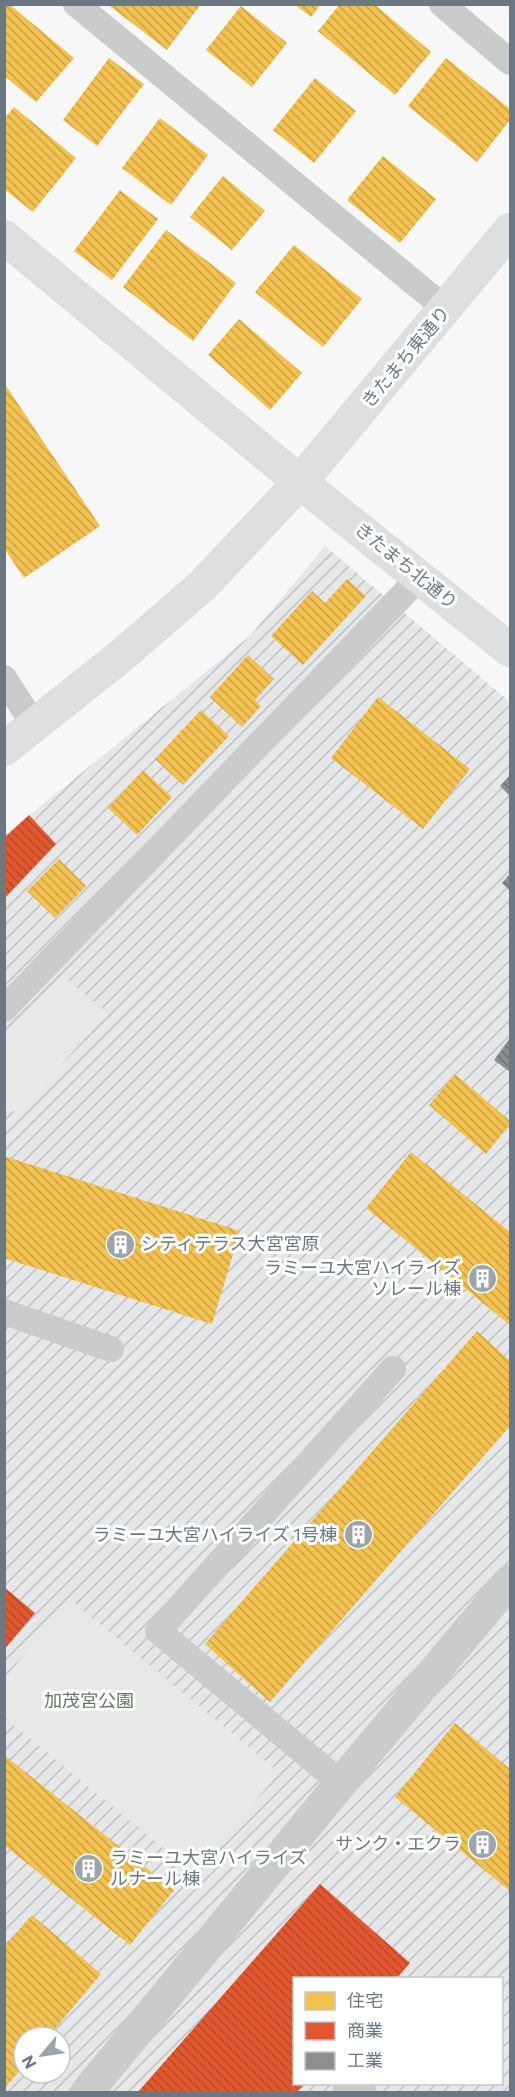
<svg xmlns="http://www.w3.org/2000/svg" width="515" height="2097" viewBox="0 0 515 2097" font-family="Commissioner,'Noto Sans JP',sans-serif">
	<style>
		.industrial { fill: url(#industrial-furrows); fill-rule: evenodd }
		.green { fill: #e6e9e5 }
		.homes { fill: url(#homes-back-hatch) }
		.shops { fill: url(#shops-back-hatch) }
		.industry { fill: url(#industry-back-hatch) }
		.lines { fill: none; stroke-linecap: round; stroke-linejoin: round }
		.secondary-casing { stroke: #d3d4d4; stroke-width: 34 }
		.lane { stroke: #cacccc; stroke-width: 26 }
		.street { stroke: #cacccc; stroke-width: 33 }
		.secondary { stroke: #dedfe0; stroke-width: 33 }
		.labels { text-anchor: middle; stroke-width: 6; stroke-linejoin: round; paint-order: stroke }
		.street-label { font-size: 18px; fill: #6b7883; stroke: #fff }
		.poi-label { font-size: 18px; fill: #6b7883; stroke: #fff; text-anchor: end }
		.park-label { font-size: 18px; fill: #677665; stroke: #fff }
	</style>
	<defs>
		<pattern id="industrial-furrows" width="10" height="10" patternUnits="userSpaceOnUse" patternTransform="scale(1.5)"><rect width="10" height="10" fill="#e6e7e8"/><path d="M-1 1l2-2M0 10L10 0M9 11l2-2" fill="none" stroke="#bec0c1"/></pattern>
		<pattern id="homes-back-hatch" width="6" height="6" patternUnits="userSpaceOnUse" patternTransform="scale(1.5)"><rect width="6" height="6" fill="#f2c14e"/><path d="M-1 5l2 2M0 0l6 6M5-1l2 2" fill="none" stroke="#c8a246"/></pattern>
		<pattern id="shops-back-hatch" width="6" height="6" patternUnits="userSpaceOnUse" patternTransform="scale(1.5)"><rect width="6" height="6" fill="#e4572e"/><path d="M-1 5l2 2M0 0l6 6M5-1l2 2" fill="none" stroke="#b34a2c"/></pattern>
		<pattern id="industry-back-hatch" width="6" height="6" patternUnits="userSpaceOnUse" patternTransform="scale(1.5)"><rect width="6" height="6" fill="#8d8d92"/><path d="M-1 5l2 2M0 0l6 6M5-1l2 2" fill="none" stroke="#727377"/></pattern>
	</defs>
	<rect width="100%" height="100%" fill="#f7f7f7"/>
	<path class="industrial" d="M325 546 510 702V2092H5V835L250 636ZM294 1978H502V2084H294ZM24 2037H60V2073H24Z"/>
	<path class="green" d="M62 975 107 1013 19 1113 5 1108V1035Z
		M69 1599 279 1772 196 1875 5 1718V1678Z"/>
	<path class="homes" d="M4 4H9L74 58 36 102 4 76Z
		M107 4H201L167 50Z
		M294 4H321L311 17Z
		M340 4H374L431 52 395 95 318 31Z
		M241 6 287 43 252 87 206 50Z
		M109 58 144 84 97 146 63 120Z
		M446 58 510 109V120L477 162 408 106Z
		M315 78 356 111 314 163 273 130Z
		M14 107 76 158 33 212 4 189V119Z
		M160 118 208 155 171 205 122 168Z
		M383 156 436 199 400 243 347 200Z
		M223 176 265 211 232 250 190 217Z
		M120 190 158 219 112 280 74 251Z
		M166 230 236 283 193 341 123 287Z
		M294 245 362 299 323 347 255 292Z
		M239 319 302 373 270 410 208 355Z
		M4 383 100 526 24 578 4 548Z
		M347 579 366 596 303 665 271 636 312 591 325 603Z
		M248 655 274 679 255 700 261 706 242 727 210 697Z
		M378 697 470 769 423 829 331 758Z
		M201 710 229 736 183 785 155 759Z
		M143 770 172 797 137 835 108 808Z
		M59 859 86 886 55 918 27 891Z
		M455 1074 510 1121V1124L486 1154 429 1105Z
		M411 1152 510 1232V1325L366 1208Z
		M4 1156 240 1231 212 1324 4 1258Z
		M477 1331 510 1361V1426L270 1702 205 1644Z
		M455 1723 510 1769V1891L395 1797Z
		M4 1755 174 1890 130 1945 4 1845Z
		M32 1915 101 1974 48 2037H24V2066L4 2089V1947Z"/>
	<path class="shops" d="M29 815 56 844 4 899V838Z
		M4 1587 35 1613 4 1650Z
		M320 1884 410 1963 397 1978H294V2084H305L297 2092H138Z"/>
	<path class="industry" d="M510 775V796L500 786Z
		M510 874V891L502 883Z
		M510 1038V1072L494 1060Z"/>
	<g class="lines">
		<defs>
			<path id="secondary" d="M4 237 300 482 510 650
				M4 749 121 656 203 585 300 482 510 230"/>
		</defs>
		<use href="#secondary" class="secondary-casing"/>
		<path class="lane" d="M76 4 446 309
			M442 4 510 62
			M4 678 34 725
			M4 1009 421 576
			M4 1312 111 1349
			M341 1783 158 1631 393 1369"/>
		<path class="street" d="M87 2092 341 1783 510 1581
			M349 2092 354 2087 360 2092"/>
		<use href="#secondary" class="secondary"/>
	</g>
	<defs>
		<symbol id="building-disc" viewBox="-11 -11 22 22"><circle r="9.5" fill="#9ca4ac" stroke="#fff"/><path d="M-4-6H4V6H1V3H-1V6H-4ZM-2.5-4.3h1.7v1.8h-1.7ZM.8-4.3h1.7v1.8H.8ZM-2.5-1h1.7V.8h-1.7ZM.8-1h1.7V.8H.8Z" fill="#fff"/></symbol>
	</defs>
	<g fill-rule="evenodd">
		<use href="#building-disc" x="104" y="1228" width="33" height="33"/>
		<use href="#building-disc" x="466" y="1262" width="33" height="33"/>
		<use href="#building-disc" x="342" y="1518" width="33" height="33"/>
		<use href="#building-disc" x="466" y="1828" width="33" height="33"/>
		<use href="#building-disc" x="72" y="1852" width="33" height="33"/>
	</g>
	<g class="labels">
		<g class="street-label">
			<text transform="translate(406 357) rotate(-50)" y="6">きたまち東通り</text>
			<text transform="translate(406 566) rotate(39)" y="6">きたまち北通り</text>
		</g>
		<g class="poi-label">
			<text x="141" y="1250" text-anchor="start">シティテラス大宮宮原</text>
			<text x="461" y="1274">ラミーユ大宮ハイライズ<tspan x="461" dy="21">ソレール棟</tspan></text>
			<text x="337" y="1541">ラミーユ大宮ハイライズ 1号棟</text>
			<text x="461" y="1850">サンク・エクラ</text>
			<text x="110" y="1864" text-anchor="start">ラミーユ大宮ハイライズ<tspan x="110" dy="21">ルナール棟</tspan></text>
		</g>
		<g class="park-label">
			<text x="89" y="1707">加茂宮公園</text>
		</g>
	</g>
	<rect width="515" height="2097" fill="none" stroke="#6b7883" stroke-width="12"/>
	<rect x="293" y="1977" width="210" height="108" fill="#ffffff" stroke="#c4c9cd" stroke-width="1.5"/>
	<rect x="305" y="1992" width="30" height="18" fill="#f2c14e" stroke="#c4c9cd" stroke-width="1.5"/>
	<text x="347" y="2007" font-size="18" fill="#6b7883">住宅</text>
	<rect x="305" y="2022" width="30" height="18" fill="#e4572e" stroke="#c4c9cd" stroke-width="1.5"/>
	<text x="347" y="2037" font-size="18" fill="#6b7883">商業</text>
	<rect x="305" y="2052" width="30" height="18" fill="#8d8d92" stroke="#c4c9cd" stroke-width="1.5"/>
	<text x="347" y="2067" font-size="18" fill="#6b7883">工業</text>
	<g transform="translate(42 2055) rotate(241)"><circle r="28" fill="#ffffff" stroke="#c4c9cd" stroke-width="1.5"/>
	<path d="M0-4.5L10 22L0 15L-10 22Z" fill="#9ca4ac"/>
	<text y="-9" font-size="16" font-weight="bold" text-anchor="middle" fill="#6b7883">N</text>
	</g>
</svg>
